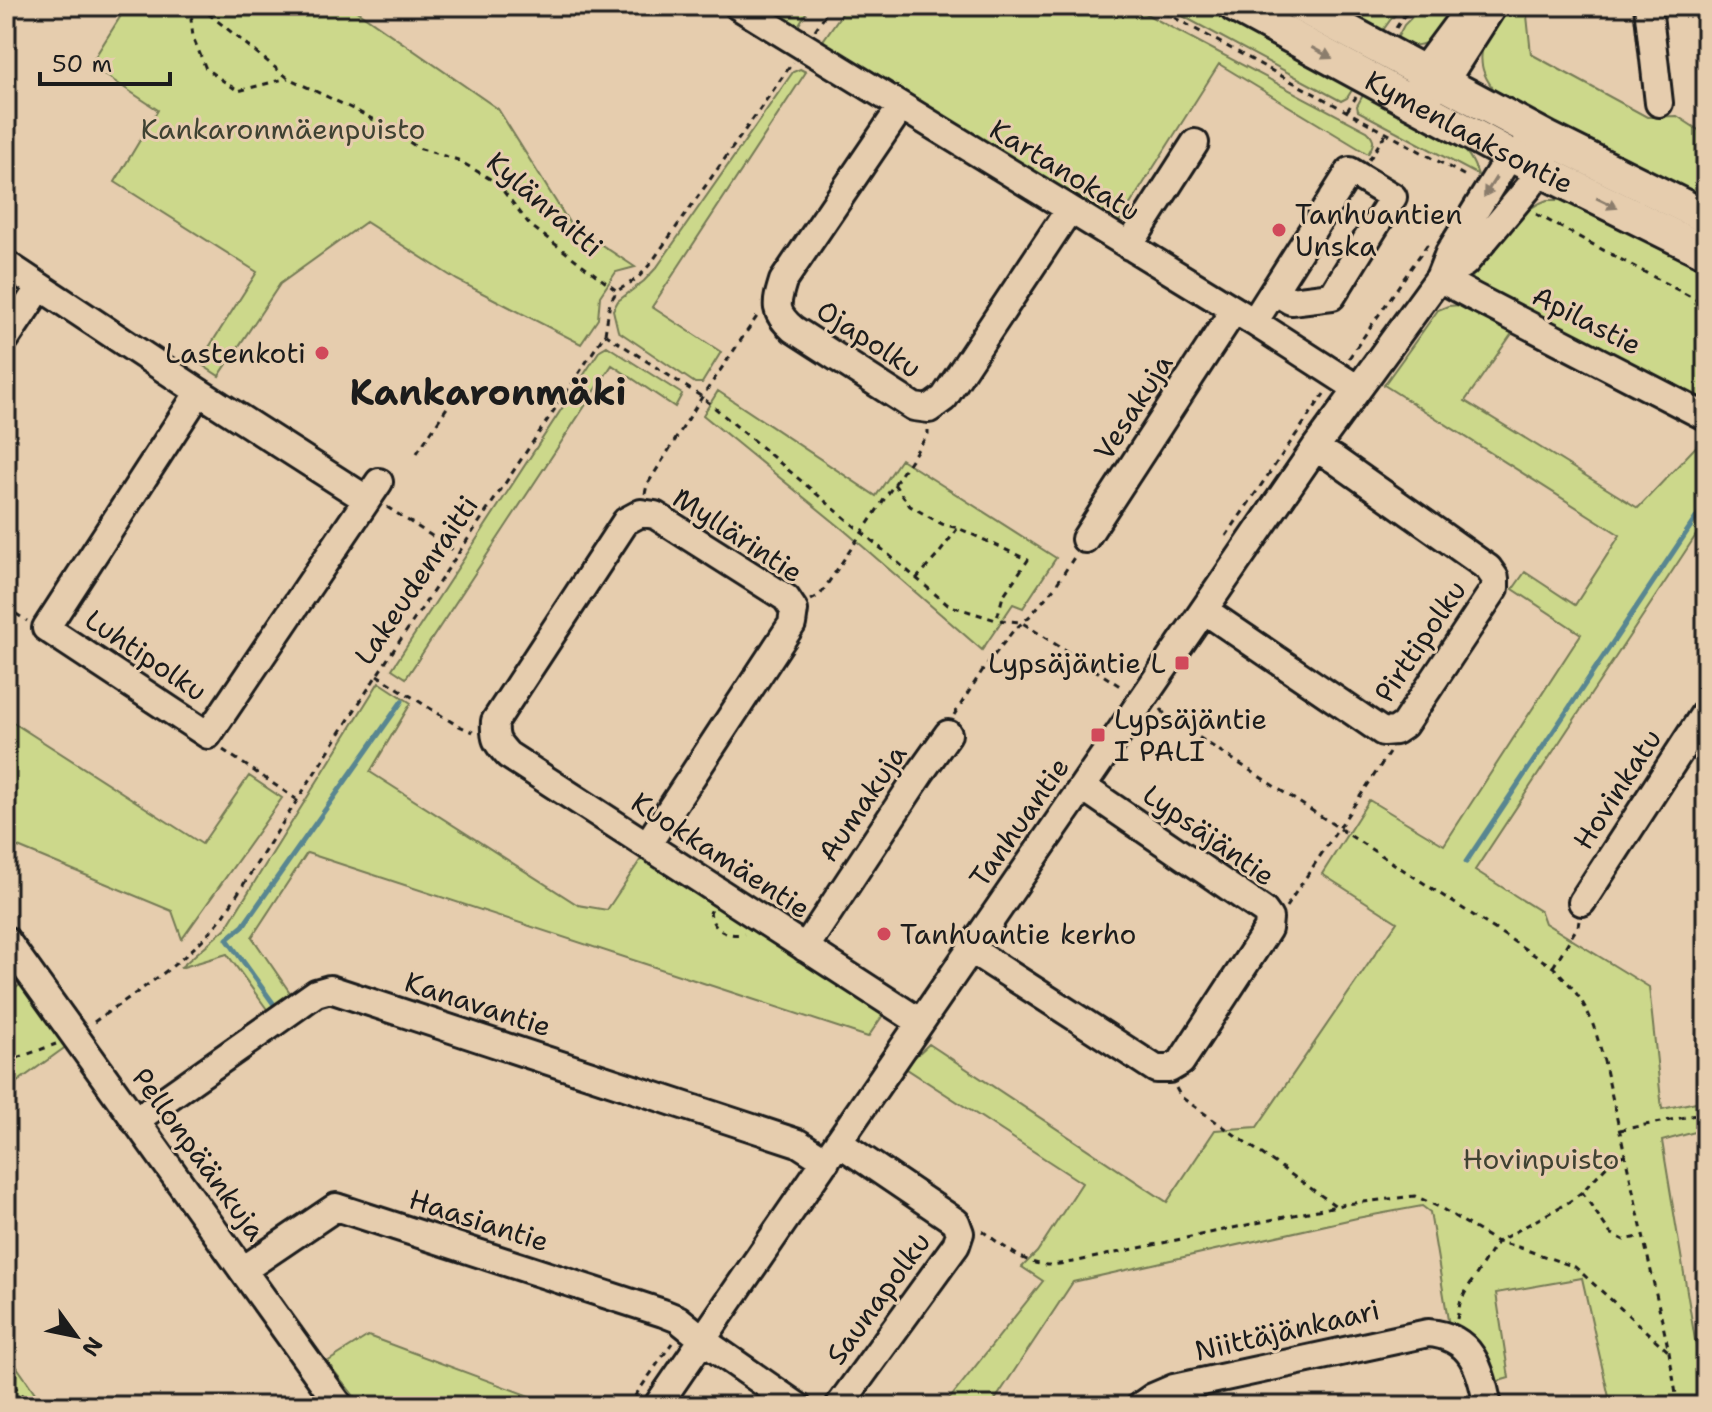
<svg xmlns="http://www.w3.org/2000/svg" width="1712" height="1412" viewBox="0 0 1712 1412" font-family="'Shantell Sans',sans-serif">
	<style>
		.green { fill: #ccd88b; stroke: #747a54; stroke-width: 2 }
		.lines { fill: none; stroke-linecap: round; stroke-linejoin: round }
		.stream { stroke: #588691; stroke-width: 5 }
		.minor-casing { stroke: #1c1c1c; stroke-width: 32 }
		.major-casing { stroke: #1c1c1c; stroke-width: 38 }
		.path { stroke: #1c1c1c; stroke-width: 3; stroke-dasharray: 6 6; stroke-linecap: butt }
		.minor { stroke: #e6cdae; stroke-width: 26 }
		.major { stroke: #e6cdae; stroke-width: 32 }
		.oneway { fill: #8b7d6c }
		.poi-dot { fill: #d1495b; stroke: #e6cdae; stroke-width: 3 }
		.labels { text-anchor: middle; stroke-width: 6; stroke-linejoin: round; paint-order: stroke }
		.park-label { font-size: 28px; fill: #3f4232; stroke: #e6cdae }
		.street-label { font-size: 28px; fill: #1c1c1c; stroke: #e6cdae }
		.poi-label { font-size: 28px; fill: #1c1c1c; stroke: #e6cdae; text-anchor: start }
		.district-label { font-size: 36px; font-weight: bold; fill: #1c1c1c; stroke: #e6cdae }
	</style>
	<rect width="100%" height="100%" fill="#e6cdae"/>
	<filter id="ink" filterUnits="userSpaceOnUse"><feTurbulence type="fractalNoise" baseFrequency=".0125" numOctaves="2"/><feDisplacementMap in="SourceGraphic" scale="16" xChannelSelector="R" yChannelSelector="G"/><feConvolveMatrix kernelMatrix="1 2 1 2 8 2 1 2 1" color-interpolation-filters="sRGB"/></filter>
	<g filter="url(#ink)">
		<path class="green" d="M127 6H355L354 9 498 109 570 224 635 267 616 272 600 296 598 319 581 344 457 280 366 222 280 284 219 376 199 363 257 272 115 182 158 110 90 65Z
			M766 6H810L798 26Z
			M847 6H1131L1367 131C1376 139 1374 144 1368 154L1219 64 1119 222 822 42Z
			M1164 6H1209L1456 141C1467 151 1473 160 1478 175L1358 111 1357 106 1363 95 1352 90 1347 98 1341 101Z
			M1329 6H1405L1391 19 1381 33Z
			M1423 6H1462C1440 30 1431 55 1395 42L1404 25Z
			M1504 6H1526L1531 54 1647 117 1677 116 1706 135V200L1503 99C1467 66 1482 41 1504 6Z
			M800 69 806 72 652 307 721 352 702 383H695L618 331 613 310 618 301 644 281 657 267 793 72Z
			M1547 200H1560L1582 205 1706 267V405L1473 285 1472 273C1494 246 1514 212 1547 200Z
			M1461 305 1513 332 1465 401 1638 508 1706 436V520L1475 870 1541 912 1545 923 1649 987 1662 1109 1706 1100V1129L1662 1141 1706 1406H1611L1582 1278 1496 1293 1509 1378 1492 1383 1449 1326 1430 1212 1422 1206 1357 1218 1073 1282 991 1406H944L1043 1281 1022 1267 1037 1252 1082 1183 904 1067 929 1044 1167 1202 1215 1130 1257 1127 1397 922 1322 874 1369 800 1444 845 1581 634 1513 589 1525 572 1575 605 1620 535 1384 385 1438 310 1448 306Z
			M607 346 682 394 675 407 612 365 406 678 392 669 600 350Z
			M718 391 876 496 901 459 1056 558 1023 608 1013 604 982 650 845 531 703 415Z
			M379 682 411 703 370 772 578 905 607 910 645 853 885 1012 868 1037 307 853 252 937 293 997 269 1012 227 954 180 968 226 928Z
			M6 718 202 844 249 776 282 798 182 939 172 911 6 842Z
			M24 982 67 1046 6 1090V995Z
			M368 1336 556 1406H362L327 1362Z
			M6 1351 44 1406H6Z"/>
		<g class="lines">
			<path class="stream" d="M1466 862 1706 503
				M273 1003 227 939 243 926 402 701"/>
			<defs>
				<path id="minor" d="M738 6 1254 322 1358 389
					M1648 6 1659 103
					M1418 88 1422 72 1471 6
					M1430 92 1443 84 1493 6
					M901 107 783 281C776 304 773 312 793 329L914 407 929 409 944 398 1069 210
					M1129 246 1195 143
					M6 264 199 392 366 499
					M1439 278 1474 297 1706 417
					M1254 322 1350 171 1393 197 1332 296 1291 301 1274 291
					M6 338 40 287
					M199 392 46 628 208 735 379 482
					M1085 539 1234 310
					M1204 610 1383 732 1395 731 1404 725 1495 588V578L1488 568 1334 459 1315 448
					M647 845 792 624 794 610 786 598 655 515 641 513 626 521 495 721C494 739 496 742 508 755L920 1022
					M1582 902 1706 711
					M6 940 340 1406
					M805 948 921 772 948 734
					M970 949 1156 1069H1169L1181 1062 1268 929 1269 918 1264 911 1083 787
					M135 1121 316 993 330 989 798 1143 826 1161
					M838 1142 956 1222 960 1233 956 1245 839 1406
					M243 1270 336 1207 663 1313 678 1319 715 1349 797 1406
					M657 1406 1315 448 1439 278 1449 253 1510 155 1547 138 1541 170 1529 187 1465 263 1439 278
					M1140 1406 1153 1397 1174 1388 1428 1333C1473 1336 1480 1369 1488 1406"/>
				<g id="major">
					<path id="s1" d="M1235 6 1510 155 1706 252"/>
					<path d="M1301 6 1547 138 1706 217"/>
				</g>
			</defs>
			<use href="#minor" class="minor-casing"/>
			<use href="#major" class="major-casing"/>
			<path class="path" d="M199 6 288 78 357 111 391 129 418 148 458 160 497 183 530 225 617 291
				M1153 6 1469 178
				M199 7 191 19 193 37 206 69 238 91 288 78
				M1396 28 1403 17 1415 6
				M815 30 831 6
				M1347 111 1356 97
				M1369 160 1386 133
				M1536 214 1706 305
				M605 334 702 397 948 605 996 620 1021 622 1123 688
				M1349 358 1429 242
				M417 453 452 400
				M894 484 910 506 942 524 958 528 1028 560 1003 596 997 618
				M645 494 647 485 702 397 758 315
				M387 507 458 553
				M1226 536 1324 394
				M916 579 938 555 957 529
				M811 600 820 595 928 434V430
				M6 607 27 621
				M377 675 455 724 473 732
				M1161 709 1166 716 1553 967C1587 1000 1593 1020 1605 1065L1669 1352 1678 1406
				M954 715 984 668 1013 631 1031 615 1054 588 1075 556
				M223 750 296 799
				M1286 907 1389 753
				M710 910C711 929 725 937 744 934
				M1553 967 1578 926 1579 921
				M94 1022C139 990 190 960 224 915L377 675 605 334 610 302 617 291 638 278 651 263 793 62
				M6 1062 56 1044
				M1176 1088 1181 1097 1336 1206
				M1620 1130 1706 1113
				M1582 1192 1610 1233 1624 1240 1643 1236
				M982 1231C1000 1243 1023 1264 1047 1265 1055 1265 1065 1263 1073 1262L1346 1204 1415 1196 1439 1207 1497 1242 1515 1246 1575 1267 1669 1352
				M1457 1319 1460 1303 1467 1289 1497 1242 1569 1202 1582 1192 1614 1158 1625 1155
				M6 1375 30 1406
				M628 1406 672 1343"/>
			<use href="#minor" class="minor"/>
			<use href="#major" class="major"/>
		</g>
		<defs><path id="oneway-solid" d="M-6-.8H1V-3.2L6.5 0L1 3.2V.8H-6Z" transform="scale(2)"/></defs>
		<g class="oneway">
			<use href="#oneway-solid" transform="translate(1322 53) rotate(28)"/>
			<use href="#oneway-solid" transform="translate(1490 187) rotate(122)"/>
			<use href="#oneway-solid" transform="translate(1607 203) rotate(26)"/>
		</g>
	</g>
	<g class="poi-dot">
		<circle cx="1279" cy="230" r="8"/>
		<circle cx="322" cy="353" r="8"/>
		<rect x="1174" y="655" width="16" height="16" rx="4"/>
		<rect x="1090" y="727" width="16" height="16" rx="4"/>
		<circle cx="884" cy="934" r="8"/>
	</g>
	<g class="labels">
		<g class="park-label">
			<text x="283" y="139">Kankaronmäenpuisto</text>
			<text x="1541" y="1169">Hovinpuisto</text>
		</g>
		<g class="street-label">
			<text dy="10" stroke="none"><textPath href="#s1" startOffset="266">Kymenlaaksontie</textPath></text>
			<text transform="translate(1065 170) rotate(31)" y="10">Kartanokatu</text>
			<text transform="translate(545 204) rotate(41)" y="10">Kylänraitti</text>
			<text transform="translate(1587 320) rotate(27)" y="10">Apilastie</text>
			<text transform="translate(869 339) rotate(33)" y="10">Ojapolku</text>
			<text transform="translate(1133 407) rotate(-57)" y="10">Vesakuja</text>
			<text transform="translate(738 535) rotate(33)" y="10">Myllärintie</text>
			<text transform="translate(416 580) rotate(-56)" y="10">Lakeudenraitti</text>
			<text transform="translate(1420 641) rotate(-56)" y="10">Pirttipolku</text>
			<text transform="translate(146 655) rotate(34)" y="10">Luhtipolku</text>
			<text transform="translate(1617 789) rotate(-57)" y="10">Hovinkatu</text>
			<text transform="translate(862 803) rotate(-56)" y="10">Aumakuja</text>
			<text transform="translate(1019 822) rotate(-55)" y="10">Tanhuantie</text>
			<text transform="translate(1209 835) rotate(35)" y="10">Lypsäjäntie</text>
			<text transform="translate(721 855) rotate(33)" y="10">Kuokkamäentie</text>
			<text transform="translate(478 1004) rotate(18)" y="10">Kanavantie</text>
			<text transform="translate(199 1154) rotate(54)" y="10">Pellonpäänkuja</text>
			<text transform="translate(479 1220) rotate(18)" y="10">Haasiantie</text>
			<text transform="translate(878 1298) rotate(-54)" y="10">Saunapolku</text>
			<text transform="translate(1287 1330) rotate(-13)" y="10">Niittäjänkaari</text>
		</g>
		<g class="poi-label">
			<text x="1295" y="224">Tanhuantien<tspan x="1295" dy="32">Unska</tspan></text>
			<text x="306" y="363" text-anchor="end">Lastenkoti</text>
			<text x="1166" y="673" text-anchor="end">Lypsäjäntie L</text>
			<text x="1114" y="729">Lypsäjäntie<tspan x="1114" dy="32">I PALI</tspan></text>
			<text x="900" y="944">Tanhuantie kerho</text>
		</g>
		<g class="district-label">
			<text x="488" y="405">Kankaronmäki</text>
		</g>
	</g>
	<rect width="1712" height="1412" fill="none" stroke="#e6cdae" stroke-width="32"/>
	<rect x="16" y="16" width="1680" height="1380" fill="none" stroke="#1c1c1c" stroke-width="3" filter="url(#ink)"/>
	<g transform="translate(76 1336) rotate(123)" stroke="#e6cdae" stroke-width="6" paint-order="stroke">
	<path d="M0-6L14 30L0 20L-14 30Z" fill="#1c1c1c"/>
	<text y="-12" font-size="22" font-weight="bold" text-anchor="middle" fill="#1c1c1c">N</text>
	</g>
	<path d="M40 72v12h130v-12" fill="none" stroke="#1c1c1c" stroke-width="4"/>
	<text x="52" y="72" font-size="24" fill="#1c1c1c" stroke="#e6cdae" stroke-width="6" paint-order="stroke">50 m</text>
</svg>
